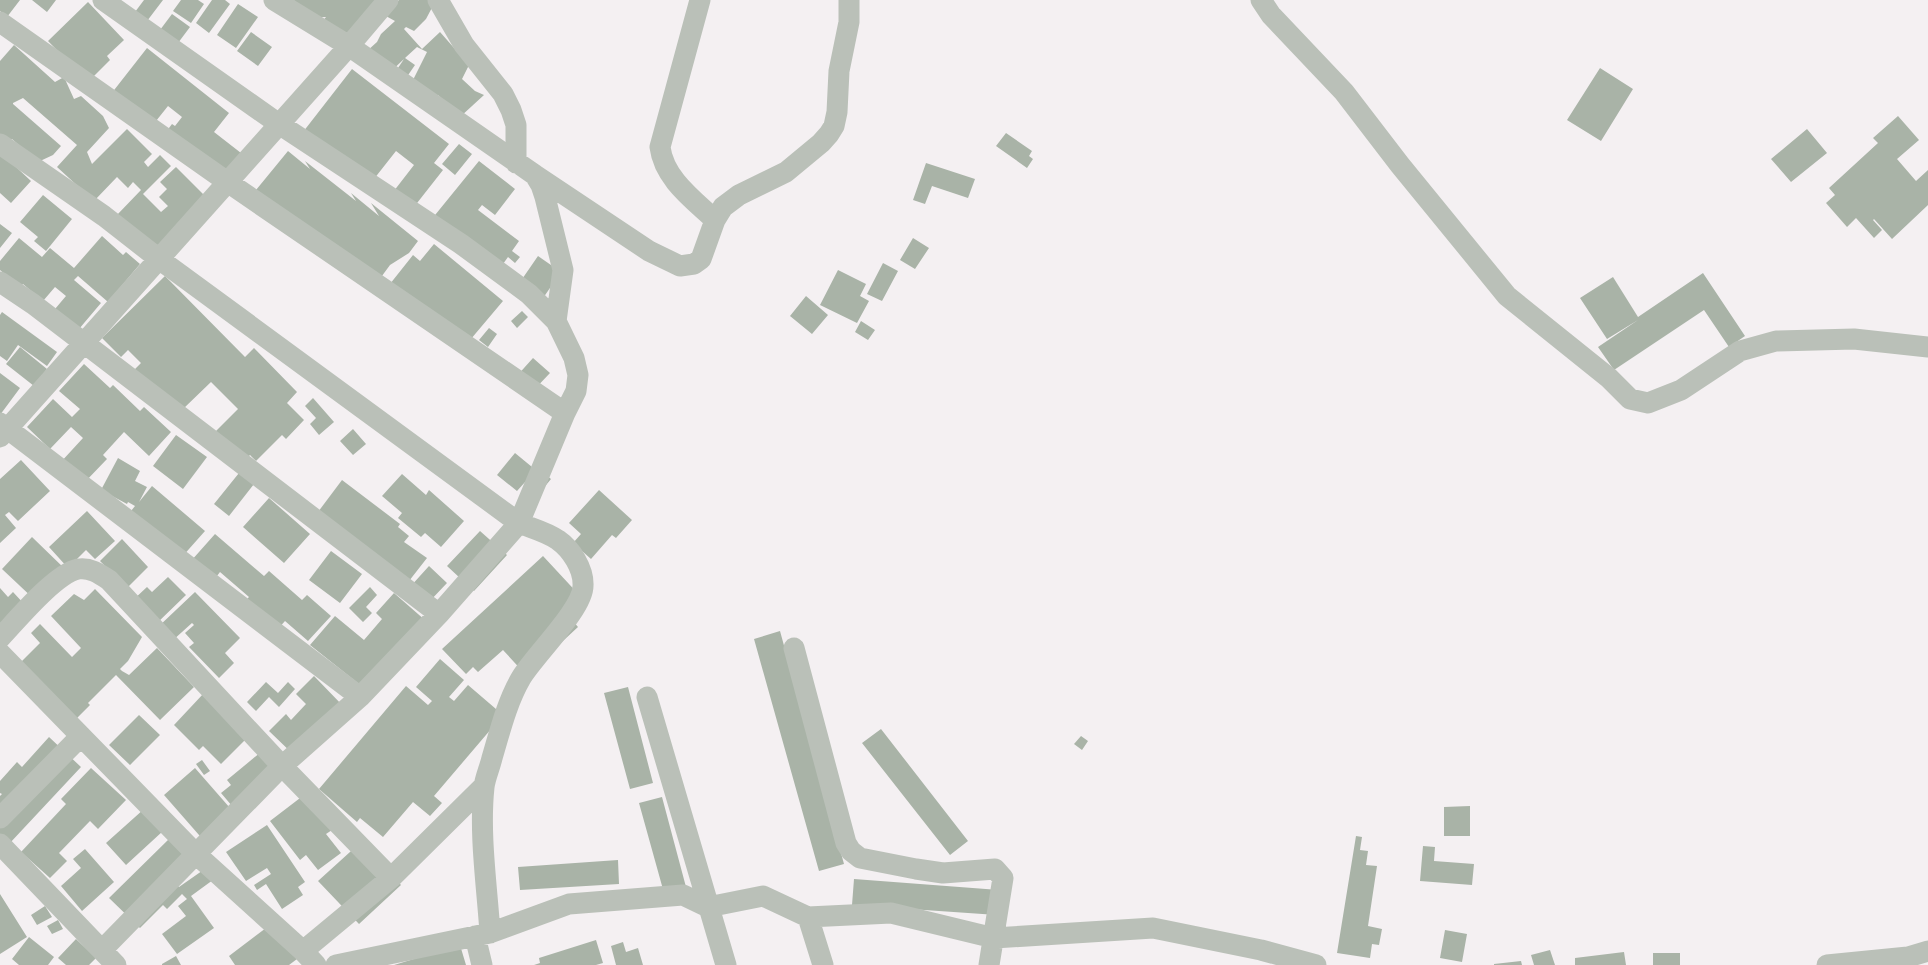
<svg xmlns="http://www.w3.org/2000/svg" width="1928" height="965" viewBox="0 0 1928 965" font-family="'Varela Round',sans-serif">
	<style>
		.building { fill: #a9b3a7 }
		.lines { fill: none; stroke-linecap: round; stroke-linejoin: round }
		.minor { stroke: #bac0b8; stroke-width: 21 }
	</style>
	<rect width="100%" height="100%" fill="#f4f0f2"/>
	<path class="building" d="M0 0H20L7 17 0 11Z
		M32 0H56L47 12Z
		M144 0H163L144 25 132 16Z
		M181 0H198L204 4 191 23 173 11Z
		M212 0H225L230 4 209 33 196 23Z
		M294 0H397L394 5 399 0H436L426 19 414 31 406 27 404 29 422 49 440 32 469 65 462 79 475 91 484 95 460 117 438 95 429 104 411 84 427 52 417 47 405 58 415 65 404 81 394 74 404 59 388 74 367 51 377 42 381 34 395 21 384 15 347 58 315 30 326 17 299 18Z
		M88 2 124 40 107 56 110 60 88 82 48 41Z
		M238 4 258 17 236 48 217 35Z
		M172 14 190 27 178 43 160 30Z
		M251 32 272 47 258 66 237 51Z
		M14 45 55 82 64 77 74 99 81 96 103 116 109 128 87 152 92 164 127 129 152 154 144 162 148 167 160 155 171 166 143 194 161 212 168 206 159 197 167 189 160 182 176 167 212 203 158 257 116 216 141 190 133 182 128 188 117 177 94 201 57 167 77 145 23 98 13 103V104L61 146 53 155 38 162 12 139 6 142 0 137V61Z
		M147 48 229 113 214 132 250 160 231 183 166 132 172 124 175 126 182 117 168 106 152 126 111 94Z
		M1600 68 1633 89 1601 141 1567 120Z
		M352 69 449 144 434 163 443 170 410 212 390 196 414 165 396 151 370 184 303 132Z
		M1898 116 1919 140 1897 159 1916 181 1928 170V205L1892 239 1874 219 1886 208 1873 220 1882 230 1874 238 1856 218 1847 227 1826 203 1835 195 1829 188 1878 143 1873 138Z
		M1807 129 1827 153 1791 182 1771 159Z
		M1006 133 1032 151 1029 156 1033 159 1027 168 996 146Z
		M459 144 472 154 455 175 442 164Z
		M288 151 310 169 305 161 356 201 351 193 379 216 371 203 418 241 409 253 390 265 379 280 256 190Z
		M0 152 31 181 11 203 0 193Z
		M479 161 515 189 495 215 482 205 478 210 519 241 512 251 520 257 515 263 508 257 498 271 431 220Z
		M926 163 975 179 968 198 932 186 925 204 913 200Z
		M43 195 72 219 46 251 34 241 38 237 20 222Z
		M0 224 12 233 0 248Z
		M102 236 123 255 126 252 140 264 108 302 78 276 74 280 101 303 79 329 55 309 66 296 55 287 43 301 23 284 20 287 0 270V261L19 238 42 257 50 248 74 268Z
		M913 238 929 248 915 269 900 260Z
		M434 244 503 301 465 346 386 289 413 255 420 261Z
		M538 256 561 272 541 301 518 285Z
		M883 263 898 271 882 301 867 294Z
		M838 270 866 284 860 296 869 301 857 323 820 305Z
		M1703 273 1745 336 1729 347 1704 310 1614 370 1598 347 1638 320 1607 339 1580 298 1613 277 1638 317Z
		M165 276 245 357 254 348 297 392 287 403 304 420 286 439 282 435 256 461 250 455 242 463 213 434 238 409 211 382 183 409 134 370 141 363 128 350 121 357 102 338Z
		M806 296 828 315 812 334 790 316Z
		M522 311 528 317 517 328 511 321Z
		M2 312 57 352 47 366 18 345 7 361 0 356V315Z
		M861 321 875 330 868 340 855 332Z
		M489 328 497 334 488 347 479 340Z
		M20 347 47 369 34 386 6 364Z
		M533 358 550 373 531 393 515 378Z
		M84 364 110 388 113 385 140 411 144 407 171 432 149 456 124 432 103 455 107 459 83 484 60 463 83 438 71 427 50 449 27 427 53 399 72 417 80 409 59 391Z
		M0 373 20 388 0 415Z
		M313 398 334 422 319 435 310 424 316 418 305 406Z
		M353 429 366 444 353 455 340 441Z
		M176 435 207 457 183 489 153 466Z
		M515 453 532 467 534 465 551 479 533 501 526 481 517 491 497 475Z
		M118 458 140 471 135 481 147 487 139 502 152 486 205 531 181 558 127 516 135 506 128 502 127 504 101 490Z
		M21 460 50 491 18 521 9 512 5 515 16 528 0 543V479Z
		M239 473 254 484 229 516 214 504Z
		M402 474 426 495 429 490 464 521 441 547 425 533 421 537 398 518 402 513 382 496Z
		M342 480 400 524 398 527 409 536 404 542 427 558 409 581 318 512Z
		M599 490 632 520 616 538 612 535 591 559 573 543 581 534 569 523Z
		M269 498 310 534 284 563 243 527Z
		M87 511 115 541 95 559 86 550 68 568 49 547Z
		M480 531 507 555 474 591 447 566Z
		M215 534 264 576 269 571 302 600 307 595 331 616 308 641 285 621 277 630 244 602 249 597 220 572 213 581 191 561Z
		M32 537 66 570 36 601 2 569Z
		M122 539 148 567 127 588 100 561Z
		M331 551 362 574 340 603 309 580Z
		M543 556 582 598 566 613 578 627 526 675 503 650 478 672 473 667 466 674 442 649Z
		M429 566 447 583 428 603 410 587Z
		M168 577 186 595 155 625 132 601 147 587 152 592Z
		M370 587 377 595 366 607 372 613 363 622 349 608Z
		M0 588 8 597 13 592 25 605 0 631Z
		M95 589 142 637 128 661 120 669 122 671 129 675 157 648 194 687 160 720 116 675 88 703 90 705 77 718 18 665 40 643 31 633 40 624 72 657 81 648 51 616 74 594 84 600Z
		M195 592 240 638 225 653 234 663 219 678 189 647 194 643 185 633 194 625 192 623 172 641 158 627Z
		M394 593 426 621 364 688 310 645 335 616 364 640 382 619 376 613Z
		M780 631 844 864 819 871 754 639Z
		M440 659 464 680 449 697 454 701 468 685 503 715 434 796 442 803 430 816 413 802 383 837 360 818 357 822 319 789 406 686 428 705 432 701 416 687Z
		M314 676 345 708 296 757 269 731 286 714 291 720 306 704 296 694Z
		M266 682 278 693 288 682 295 689 279 707 269 697 256 711 247 702Z
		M628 687 653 783 630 789 604 693Z
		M204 693 248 737 221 764 203 746 199 750 174 725Z
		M139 715 160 735 130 765 109 745Z
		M881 729 968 841 950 855 862 743Z
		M1081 736 1088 741 1082 750 1074 744Z
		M49 737 81 767 9 844 0 836V796L2 794 0 793V781L17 762 22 767Z
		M261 752 281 777 238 813 221 793 231 785 227 780Z
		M202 760 210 771 204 775 196 764Z
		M91 768 126 800 98 829 90 821 59 853 67 861 50 878 21 852 66 804 61 799Z
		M195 768 237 816 206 843 164 795Z
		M304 795 332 830 326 834 341 853 318 870 306 855 300 860 270 821Z
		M662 797 686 887 664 893 639 803Z
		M1470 806V836H1444V807Z
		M144 809 163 831 126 865 106 843Z
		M267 825 305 882 298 887 303 895 282 909 266 884 257 890 254 885 271 874 267 868 246 881 226 852Z
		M1356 836 1362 837 1360 850 1368 851 1366 865 1377 866 1368 926 1382 929 1379 945 1372 944 1370 958 1337 953Z
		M169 839 196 865 177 885 179 887 209 866 217 877 191 896 214 928 177 954 162 934 186 916 178 906 187 899 182 894 167 909 163 905 140 928 109 898Z
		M361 842 401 885 359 924 318 881Z
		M1423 846 1435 847 1434 861 1474 864 1472 885 1420 881Z
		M85 849 114 882 82 911 61 886 81 868 73 859Z
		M618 860 619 884 520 890 518 867Z
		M854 879 999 890 997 915 852 905Z
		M0 894 27 937 0 954Z
		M45 906 52 917 37 925 31 915Z
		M58 920 63 929 52 934 47 926Z
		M270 925 297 959 289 965H235L229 956Z
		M1445 930 1467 934 1462 962 1440 958Z
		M29 937 54 957 48 965H19L12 959Z
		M76 939 96 958 89 965H66L58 958Z
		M596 940 603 963 596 965H534L540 963 539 958Z
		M623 942 626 952 638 948 643 965H616L611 946Z
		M460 945 466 965H394Z
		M1550 950 1555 965H1534L1531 955Z
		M1624 952 1626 965H1575V958Z
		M1653 953H1680V965H1653Z
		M176 956 181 965H162V964Z
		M1521 961 1522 965H1494V964Z"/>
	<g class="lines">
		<path class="minor" d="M103 0 279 124 461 244 529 294 556 321 574 358 578 375 576 391 565 413 519 523 439 614 360 697 282 766 103 949
			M274 0 349 46 535 175 541 185 545 197 563 270 556 321
			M438 0 464 45 503 94 511 110 516 125V163
			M700 0 660 147C664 179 694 200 715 220
			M1261 0 1271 15 1344 92 1400 165 1507 296 1609 378 1630 399 1648 403 1681 390 1740 351 1776 341 1854 339 1928 347
			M0 22 226 181 565 413
			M0 144 104 216 159 259 519 523C531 528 547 532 558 540 571 549 584 569 583 586 583 609 534 656 521 678 507 702 500 731 492 758 490 767 485 778 484 787 479 834 487 886 490 933
			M535 175 649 251 680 266 694 264 701 259 715 220 723 207 739 195 786 172 821 143 829 134 834 126 837 112 839 71 849 22V0
			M0 282 33 304 439 614
			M0 423 360 697
			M0 437 349 46 388 0
			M0 638C17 620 55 574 78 569 90 567 100 574 109 580L282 766 391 878
			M794 648 846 843 851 851 860 858 916 869 943 873 995 869 1003 878 989 965
			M0 653 197 855 303 951 316 965
			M647 697 726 965
			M0 818 81 736
			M0 844 116 965
			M808 917 823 965
			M475 936 482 965
			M303 951 391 878 484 786
			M336 965 490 933 569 904 683 895 708 907 763 896 808 917 891 913 994 938 1153 928 1261 950 1316 965
			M1827 965 1908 957 1928 951"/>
	</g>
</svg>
